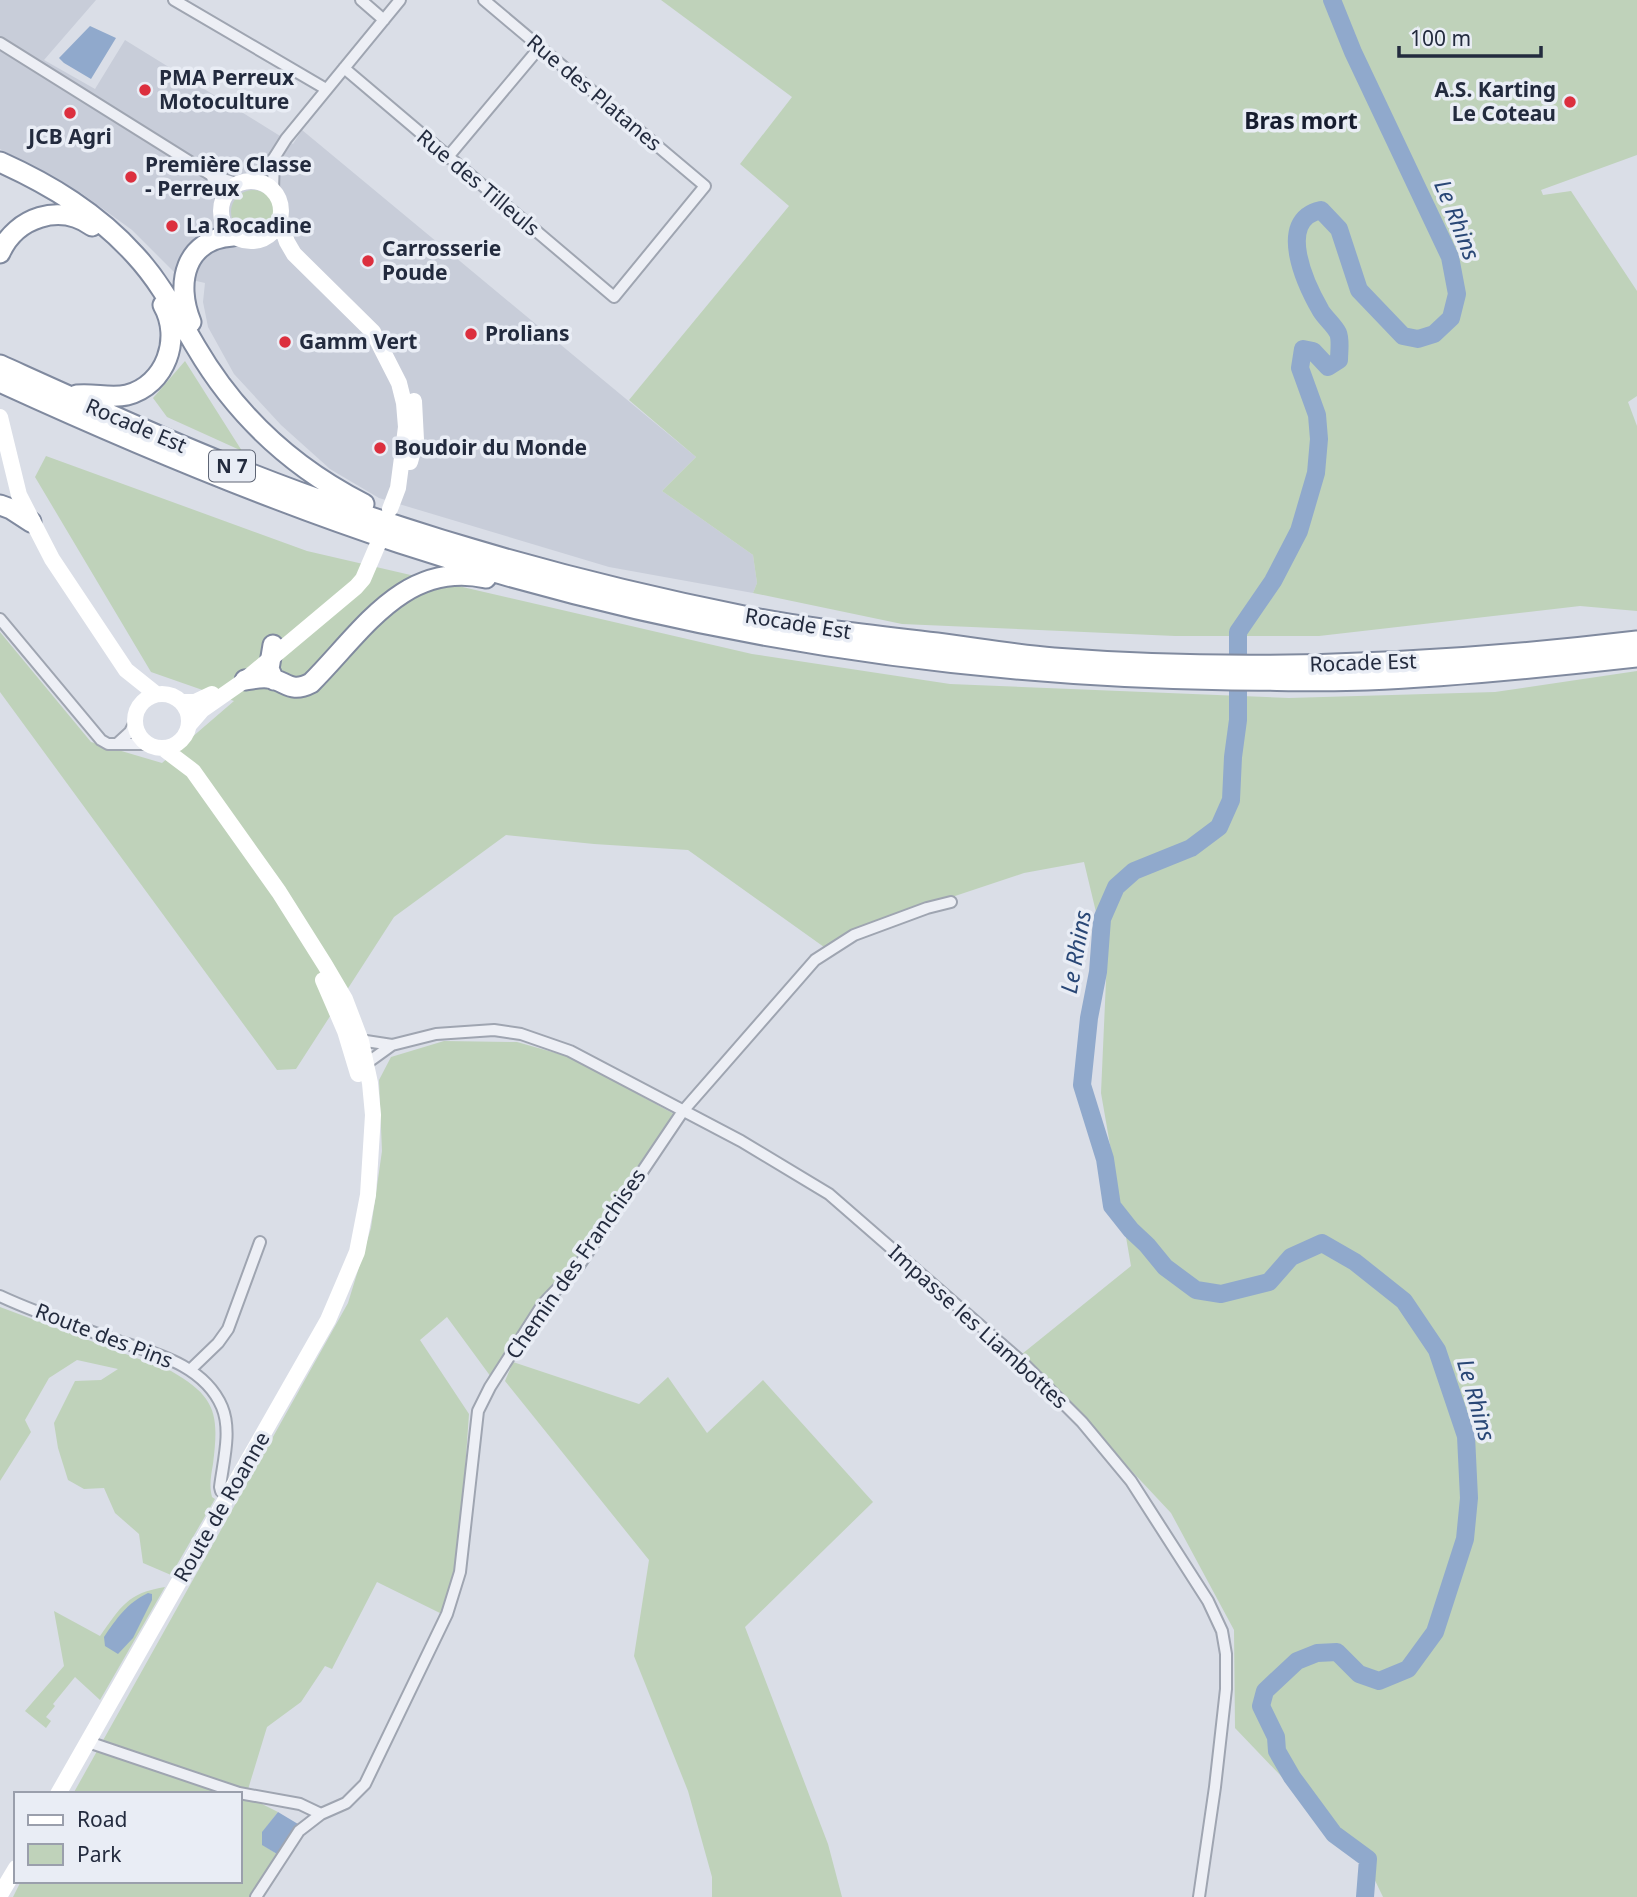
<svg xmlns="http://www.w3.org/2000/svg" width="1637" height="1897" viewBox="0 0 1637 1897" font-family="'Noto Sans',sans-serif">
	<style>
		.built { fill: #c8cdd9 }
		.green { fill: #bfd2ba }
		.water { fill: #90a9cc }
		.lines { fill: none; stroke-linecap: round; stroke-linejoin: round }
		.river { stroke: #90a9cc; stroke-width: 18 }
		.street-casing { stroke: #9fa5b1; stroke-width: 14 }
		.highway-casing { stroke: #808a9f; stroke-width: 23 }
		.street { stroke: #edeff5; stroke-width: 10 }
		.secondary { stroke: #fff; stroke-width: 16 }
		.highway { stroke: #fff; stroke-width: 19 }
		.poi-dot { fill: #dc2f3e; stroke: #e9edf5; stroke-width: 2.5 }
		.labels { text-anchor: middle; stroke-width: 7; stroke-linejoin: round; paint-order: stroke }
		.shield { fill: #e9edf5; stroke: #5e6575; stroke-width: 2 }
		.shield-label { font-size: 19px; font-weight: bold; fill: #232b3e }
		.poi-label { font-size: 21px; font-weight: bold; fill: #232b3e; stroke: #e9edf5; text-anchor: start }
		.street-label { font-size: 21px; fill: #232b3e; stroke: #e9edf5 }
		.neighbourhood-label { font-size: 23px; font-weight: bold; fill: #161c2e; stroke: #e9edf5 }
		.water-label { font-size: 23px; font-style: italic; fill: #294776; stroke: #e9edf5 }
	</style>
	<rect width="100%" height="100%" fill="#dadee7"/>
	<path class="built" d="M0 0H96L44 60 95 89 125 40 293 144 302 130 696 457 662 491 753 555 757 583 753 593 609 567 379 498 330 469 281 425 234 374 208 327 203 302 205 283 179 277 132 230 81 193 0 149Z"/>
	<path class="green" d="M661 0H1637V155L1541 190 1543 195 1571 191 1637 291V396L1628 402 1637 426V611L1580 606 1319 636H1175L902 624 753 593 757 583 753 555 662 491 696 457 629 400 789 206 740 164 792 97Z
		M231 212a22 22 0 1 1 44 0a22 22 0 1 1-44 0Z
		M185 361 242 451 167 417 153 398Z
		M46 456 307 551 752 654 950 684 1289 698 1495 692 1637 671V1897H1383L1369 1868 1235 1728 1234 1630 1171 1513 1022 1354 1131 1266 1101 1093 1107 958 1084 862 1024 873 928 905 824 947 688 850 594 844 506 835 394 917 296 1069 277 1070 0 692V632L91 742 162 763 234 701 151 672 35 477Z
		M444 1041 517 1042 570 1057 676 1115 573 1266 532 1311 491 1377 447 1317 420 1340 469 1414 460 1541 455 1582 444 1615 377 1582 332 1669 325 1666 301 1702 267 1727 246 1796 278 1812 262 1833 263 1845 277 1854 253 1897H13L21 1881H240V1794H73L348 1303 371 1228 382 1151 379 1080 391 1057Z
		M0 1307 171 1371C217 1397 219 1415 213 1464 211 1475 209 1486 212 1497L215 1499 171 1575 143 1563 139 1534 115 1513 104 1488 84 1489 68 1480 58 1448 54 1423 75 1381 101 1380 118 1369 77 1360 49 1378 25 1420 31 1432 0 1481Z
		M513 1362 639 1404 668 1377 707 1433 763 1380 873 1502 745 1627 828 1844 842 1897H712V1877L688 1791 634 1656 649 1560 505 1381Z
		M165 1587 100 1700 75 1677 53 1704 55 1706 46 1717 51 1721 46 1728 25 1711 64 1666 54 1611 100 1636C121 1607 127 1593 165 1587Z"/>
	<path class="water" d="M90 26 116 38 91 79 64 63 59 58Z
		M148 1593 152 1594V1600L133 1638 118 1654 105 1646 104 1637C117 1618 127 1603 148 1593Z
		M278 1812 298 1824 277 1854 262 1845V1832Z"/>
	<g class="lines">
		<path class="river" d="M1332 0 1353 52 1450 257 1457 294 1451 318 1434 334 1418 339 1403 336 1359 290 1339 229 1321 210C1275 220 1306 285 1321 311 1326 319 1334 325 1338 333 1341 340 1339 352 1339 360L1328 367 1313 351 1303 349 1300 368 1317 415 1319 439 1316 473 1299 531 1273 581 1238 632V720L1233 757 1231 800 1219 827 1191 848 1134 871 1116 887 1102 919 1098 972 1089 1018 1082 1085 1105 1159 1112 1206 1131 1230 1147 1245 1165 1267 1196 1290 1221 1294 1269 1282 1291 1257 1322 1243 1355 1262 1404 1301 1437 1350 1466 1436 1469 1498 1465 1539 1435 1632 1408 1669 1379 1681 1359 1674 1337 1652 1317 1653 1297 1661 1265 1691 1261 1706 1276 1737 1277 1751 1292 1777 1334 1834 1368 1859 1365 1897"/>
		<defs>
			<path id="street" d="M174 0 326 89
				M361 0 384 20
				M0 43 211 175 239 184
				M344 68 614 297 705 186 484 0
				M447 158 540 47
				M211 175 223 200
				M251 181 274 158 286 139 400 0
				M273 190 274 158
				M0 619 101 740 108 744H146
				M118 743 130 732 134 724
				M358 1043 366 1041 392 1045 436 1034 494 1030 521 1034 570 1051 741 1141 829 1194 1022 1362 1082 1422 1131 1481 1208 1601 1222 1631 1226 1654V1689L1215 1787 1199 1897
				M367 1063 392 1045
				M0 1296C32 1311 67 1323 101 1335 143 1351 202 1360 222 1407 232 1431 223 1462 220 1487L221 1491 229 1496
				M190 1370 218 1343 228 1329 260 1242
				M88 1742 239 1793 300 1804 321 1814
				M256 1897 299 1831 321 1814 346 1803 365 1784 447 1614 460 1572 478 1411 490 1387 543 1304 578 1267 683 1111 815 960 854 935 927 908 951 902"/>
			<path id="highway" d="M0 162C51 185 97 213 135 255 161 283 177 315 196 347 237 417 293 468 364 504
				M0 253C16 217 60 203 92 226
				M191 322C175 283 185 239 233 236
				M0 365C113 416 226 468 344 508 474 553 608 589 744 616 808 629 872 635 937 643 976 648 1015 655 1054 658 1249 673 1444 664 1637 641
				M0 382C131 442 263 498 400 543 668 631 950 676 1232 680 1277 680 1322 682 1367 680 1457 676 1547 667 1637 657
				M77 395C94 393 110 399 127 395 166 385 182 338 163 305
				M0 505 11 509 31 522
				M273 645 269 669 274 680
				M245 680C253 679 260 677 268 678 287 681 290 694 311 683 362 632 404 560 486 578"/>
		</defs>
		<use href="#street" class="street-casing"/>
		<use href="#highway" class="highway-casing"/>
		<use href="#street" class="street"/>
		<path class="secondary" d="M221 211a30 30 0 1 1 60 0a30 30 0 1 1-60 0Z
			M280 222 287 242 294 254 373 332 399 383 404 403 406 427 398 488 390 509
			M0 417 19 495 52 559 126 670 156 694
			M410 462 416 440 414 401
			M135 721a27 27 0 1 1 54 0a27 27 0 1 1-54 0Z
			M182 702H195L212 694
			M189 725 202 710 245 680 356 587 363 579 378 544
			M323 980 345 1031 358 1074
			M58 1794 328 1320 357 1252 368 1195 373 1115 370 1083 361 1041 345 999 325 965 279 892 193 771 164 749
			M0 1895 16 1868"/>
		<use href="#highway" class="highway"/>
	</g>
	<g class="poi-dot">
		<circle cx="145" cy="90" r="7"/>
		<circle cx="1570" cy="102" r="7"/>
		<circle cx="70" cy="113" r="7"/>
		<circle cx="131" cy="177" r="7"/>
		<circle cx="172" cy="226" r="7"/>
		<circle cx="368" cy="261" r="7"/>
		<circle cx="471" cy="334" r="7"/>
		<circle cx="285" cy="342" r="7"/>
		<circle cx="380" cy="448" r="7"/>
	</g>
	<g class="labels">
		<rect class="shield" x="209" y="450.5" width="46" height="31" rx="5"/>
		<g class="shield-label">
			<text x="232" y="473">N 7</text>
		</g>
		<g class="poi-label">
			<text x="159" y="85">PMA Perreux<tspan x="159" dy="24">Motoculture</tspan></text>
			<text x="1556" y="97" text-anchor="end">A.S. Karting<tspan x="1556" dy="24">Le Coteau</tspan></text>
			<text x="70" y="144" text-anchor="middle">JCB Agri</text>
			<text x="145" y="172">Première Classe<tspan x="145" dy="24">- Perreux</tspan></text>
			<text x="186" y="233">La Rocadine</text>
			<text x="382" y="256">Carrosserie<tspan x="382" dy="24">Poude</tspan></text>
			<text x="485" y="341">Prolians</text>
			<text x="299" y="349">Gamm Vert</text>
			<text x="394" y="455">Boudoir du Monde</text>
		</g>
		<g class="street-label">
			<text transform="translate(594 93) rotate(40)" y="7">Rue des Platanes</text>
			<text transform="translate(478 183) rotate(40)" y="7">Rue des Tilleuls</text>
			<text transform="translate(136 426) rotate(23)" y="7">Rocade Est</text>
			<text transform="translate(798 624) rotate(9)" y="7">Rocade Est</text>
			<text transform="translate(1363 663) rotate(-2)" y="7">Rocade Est</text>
			<text transform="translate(576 1264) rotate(-55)" y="7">Chemin des Franchises</text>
			<text transform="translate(978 1327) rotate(42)" y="7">Impasse les Liambottes</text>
			<text transform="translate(104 1336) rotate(21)" y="7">Route des Pins</text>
			<text transform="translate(222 1507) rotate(-60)" y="7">Route de Roanne</text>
		</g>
		<g class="neighbourhood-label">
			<text x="1301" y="129">Bras mort</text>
		</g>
		<g class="water-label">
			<text transform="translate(1457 220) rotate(68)" y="8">Le Rhins</text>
			<text transform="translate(1076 952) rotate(-80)" y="8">Le Rhins</text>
			<text transform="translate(1476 1400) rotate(74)" y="8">Le Rhins</text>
		</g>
	</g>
	<rect x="14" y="1792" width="228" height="91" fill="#e9edf5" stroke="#9a9fac" stroke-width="2"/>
	<rect x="28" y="1815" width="35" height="10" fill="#ffffff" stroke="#9a9fac" stroke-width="2"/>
	<text x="77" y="1827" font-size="21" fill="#232b3e">Road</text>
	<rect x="28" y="1844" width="35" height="21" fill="#bfd2ba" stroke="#9a9fac" stroke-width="2"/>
	<text x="77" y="1862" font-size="21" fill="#232b3e">Park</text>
	<path d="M1399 46v10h142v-10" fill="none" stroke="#232b3e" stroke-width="3.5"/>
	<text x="1410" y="46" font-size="21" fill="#232b3e" stroke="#e9edf5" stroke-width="5" paint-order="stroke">100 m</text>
</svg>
